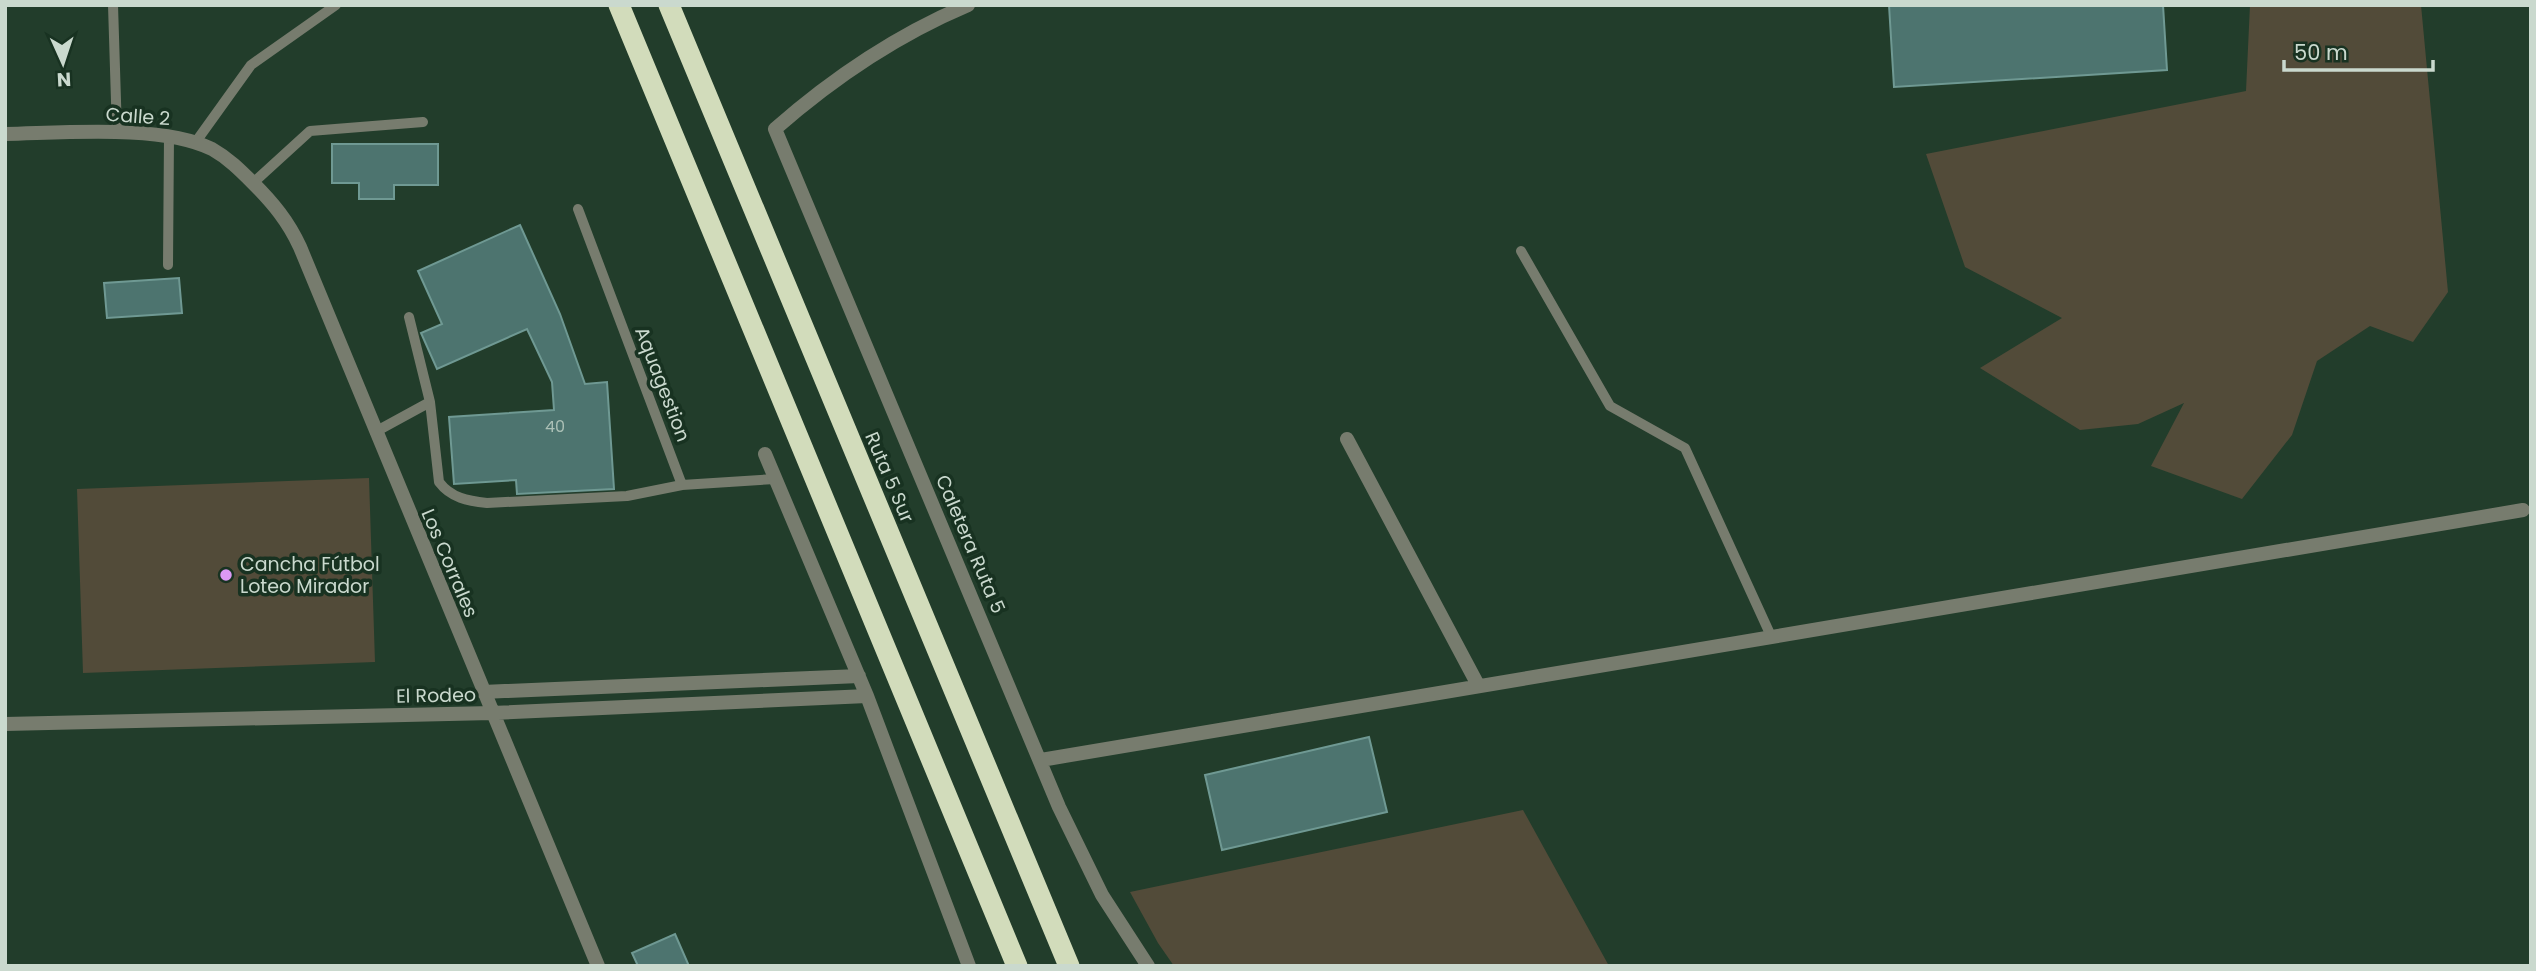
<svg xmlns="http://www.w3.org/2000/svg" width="2536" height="971" viewBox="0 0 2536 971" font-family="Poppins,sans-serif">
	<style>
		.green { fill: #524b39 }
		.building { fill: #4d746f; stroke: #6f9993; stroke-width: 2 }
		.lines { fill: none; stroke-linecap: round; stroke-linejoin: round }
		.service { stroke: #777c6e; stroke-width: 10 }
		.minor { stroke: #777c6e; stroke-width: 14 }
		.motorway { stroke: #d2dcbb; stroke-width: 21 }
		.poi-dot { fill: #dc99f5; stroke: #183221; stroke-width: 2.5 }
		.labels { text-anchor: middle; stroke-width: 7; stroke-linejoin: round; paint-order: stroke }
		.number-label { font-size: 16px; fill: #abc0b6 }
		.street-label { font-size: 19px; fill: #cad9ce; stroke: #183221 }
		.poi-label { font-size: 19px; fill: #cad9ce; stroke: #183221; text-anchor: start }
	</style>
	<rect width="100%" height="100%" fill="#223d2b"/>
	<path class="green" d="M2250 5H2421L2448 292 2413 342 2370 326 2317 361 2292 435 2242 499 2151 466 2184 403 2138 424 2080 430 1980 368 2062 318 1965 267 1926 154 2246 91Z
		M369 478 375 662 83 673 77 489Z
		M1523 810 1609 966H1174L1158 943 1130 892Z"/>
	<path class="building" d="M1889 5H2163L2167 70 1894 87Z
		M332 144H438V185H394V199H359V183H332Z
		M520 225 560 314 585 384 607 382 614 489 517 494 516 480 454 484 449 417 554 410 552 382 527 329 437 369 421 333 442 324 418 271Z
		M179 278 182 313 107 318 104 283Z
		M1369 737 1387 812 1222 850 1205 775Z
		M675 934 689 966H638L632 953Z"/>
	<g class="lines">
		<path class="service" d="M113 5 117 133
			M195 143 251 65 336 5
			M253 183 310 131 423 122
			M578 209 682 485
			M1521 251 1610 406 1685 448 1771 636
			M168 265 169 137
			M409 317 430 402 439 482C451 498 468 501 487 503L627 496 682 485 775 479
			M375 432 430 402"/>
		<path class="minor" d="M968 5C897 35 833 78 775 129L1059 807 1102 895 1148 966
			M5 134C62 133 162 124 212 149 228 158 240 170 253 183 273 203 288 221 300 247L598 966
			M1347 439 1478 685
			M765 454 867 696 969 966
			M483 692 859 676
			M5 724 492 713 867 696
			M1041 760C1535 675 2029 596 2523 510"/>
		<path class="motorway" d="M619 5 1017 966
			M669 5 1069 966"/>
	</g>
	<circle class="poi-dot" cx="226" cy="575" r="7"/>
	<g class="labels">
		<g class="number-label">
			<text x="555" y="432">40</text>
		</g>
		<g class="street-label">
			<text transform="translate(138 116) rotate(4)" y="7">Calle 2</text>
			<text transform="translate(663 384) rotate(69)" y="7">Aquagestion</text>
			<text transform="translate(890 477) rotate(67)" y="7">Ruta 5 Sur</text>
			<text transform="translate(971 544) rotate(67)" y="7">Caletera Ruta 5</text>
			<text transform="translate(450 563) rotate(67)" y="7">Los Corrales</text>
			<text transform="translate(436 695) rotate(-1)" y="7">El Rodeo</text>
		</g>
		<g class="poi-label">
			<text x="240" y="571">Cancha Fútbol<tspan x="240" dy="22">Loteo Mirador</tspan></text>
		</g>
	</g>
	<rect width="2536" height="971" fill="none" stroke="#cad9ce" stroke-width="14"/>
	<g transform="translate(63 63) rotate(177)" stroke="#183221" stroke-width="5" paint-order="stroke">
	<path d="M0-5L12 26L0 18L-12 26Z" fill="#cad9ce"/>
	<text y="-10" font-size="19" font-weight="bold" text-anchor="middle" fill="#cad9ce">N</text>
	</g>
	<path d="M2284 60v10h149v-10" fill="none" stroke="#cad9ce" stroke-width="3.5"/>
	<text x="2294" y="60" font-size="21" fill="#cad9ce" stroke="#183221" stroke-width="5" paint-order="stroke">50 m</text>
</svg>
